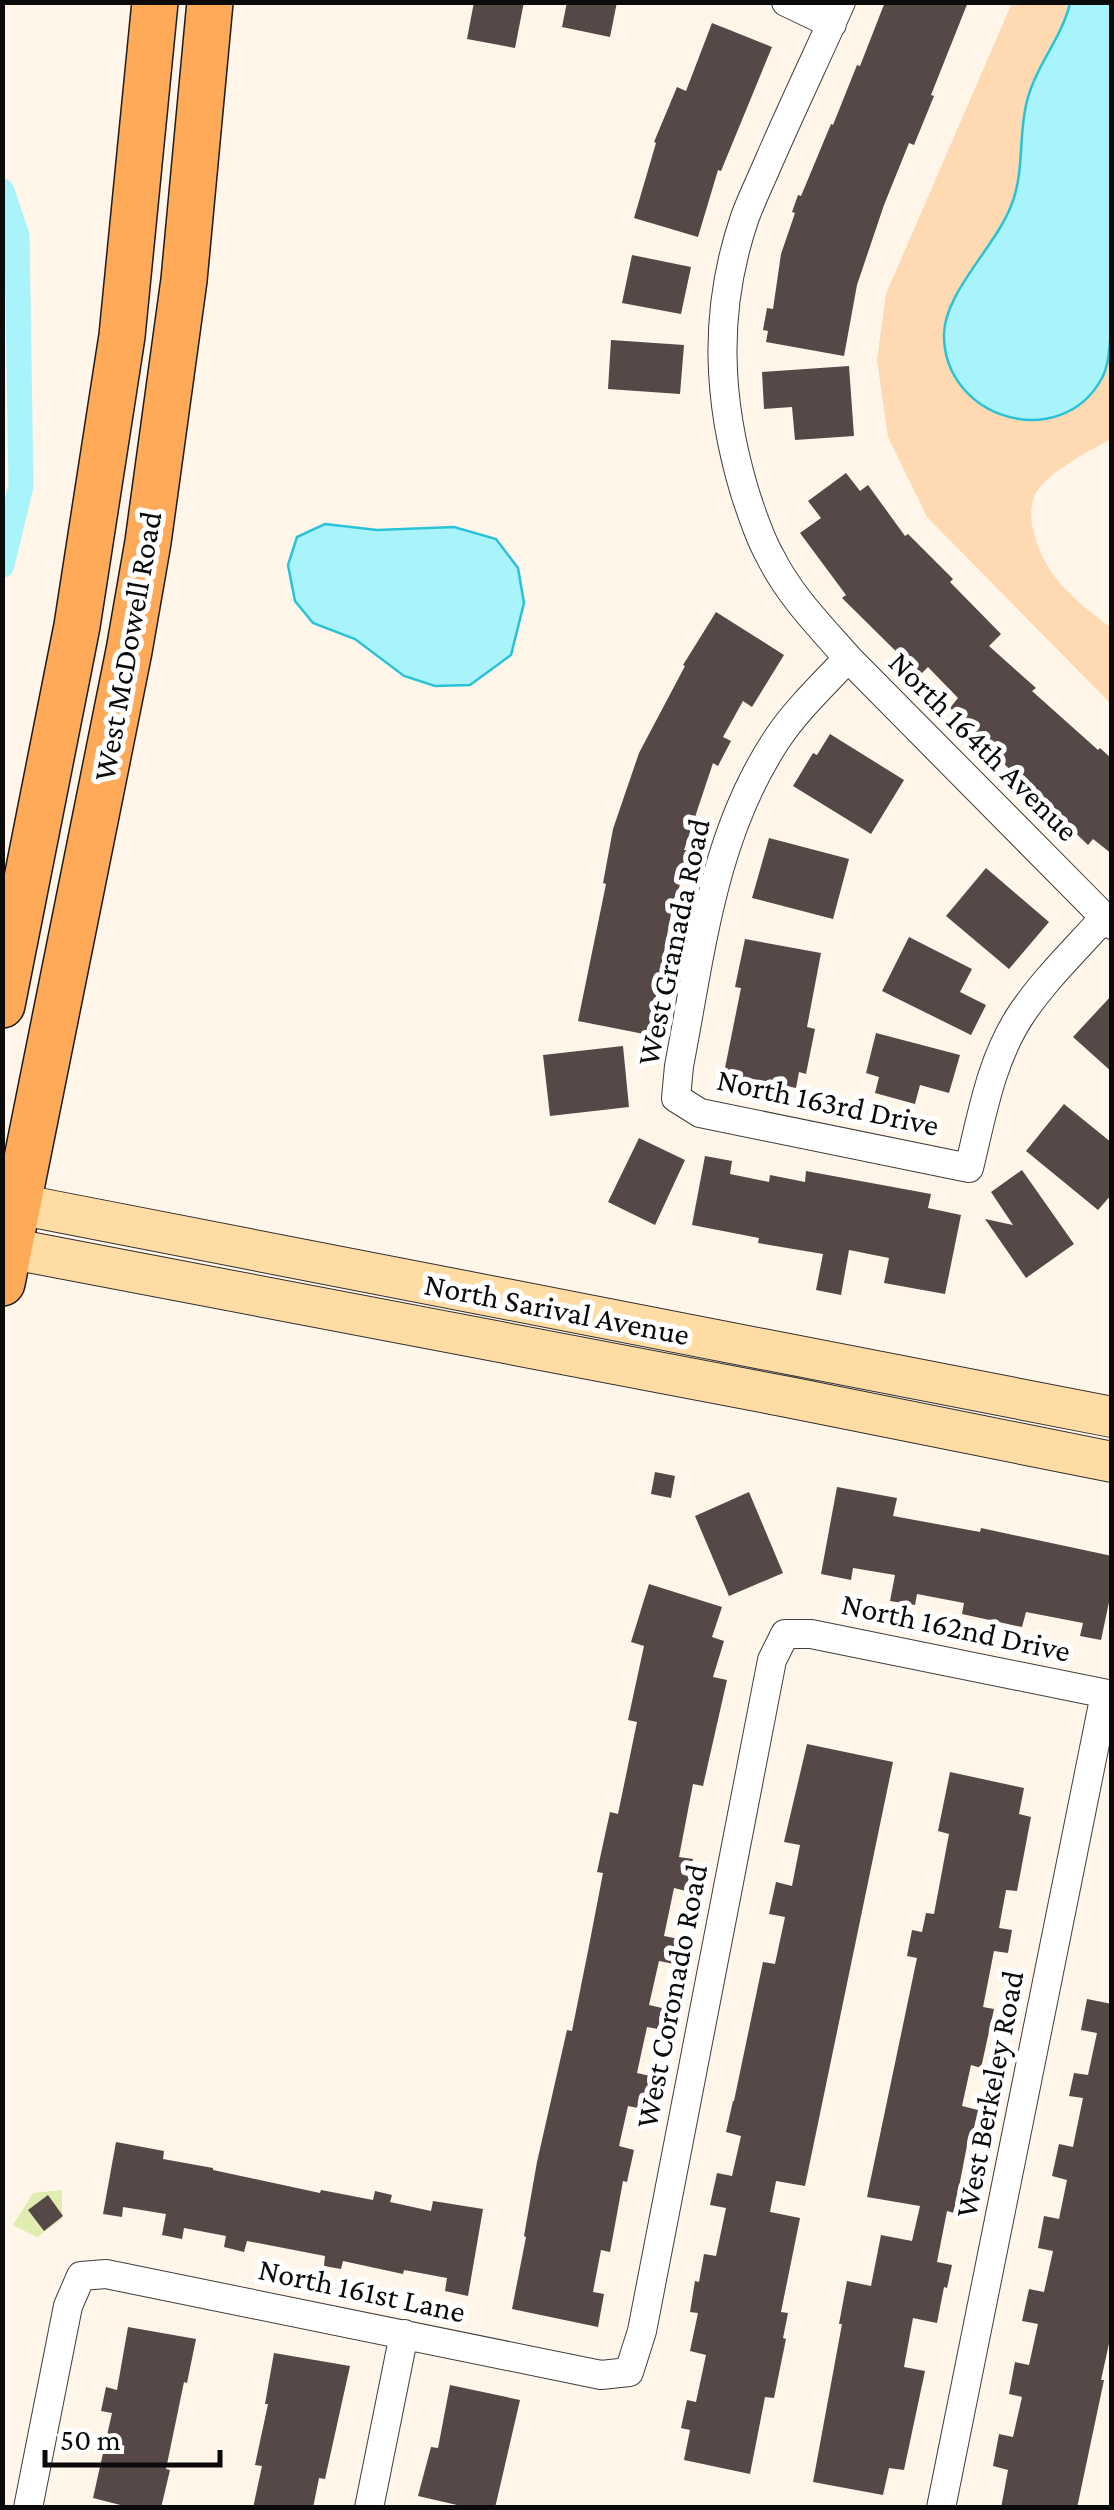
<svg xmlns="http://www.w3.org/2000/svg" width="1114" height="2510" viewBox="0 0 1114 2510" font-family="'Crimson Pro',serif">
	<style>
		.green { fill: #e0ecb0 }
		.sand { fill: #ffd9b1 }
		.water { fill: #a9f3fb; stroke: #2ac2d8; stroke-width: 2.5 }
		.lines { fill: none; stroke-linecap: round; stroke-linejoin: round }
		.canal { stroke: #a9f3fb; stroke-width: 25 }
		.building { fill: #554847 }
		.minor-casing { stroke: #3e3e3e; stroke-width: 30 }
		.secondary-casing { stroke: #2d2d2d; stroke-width: 42 }
		.primary-casing { stroke: #1c1c1c; stroke-width: 48 }
		.minor { stroke: #fff; stroke-width: 28 }
		.secondary { stroke: #ffdca4; stroke-width: 40 }
		.primary { stroke: #ffaa59; stroke-width: 45 }
		.labels { text-anchor: middle; stroke-width: 10; stroke-linejoin: round; paint-order: stroke }
		.street-label { font-size: 32px; fill: #0b0b0b; stroke: #fff }
	</style>
	<rect width="100%" height="100%" fill="#fff5e9"/>
	<path class="green" d="M62 2190V2219L37 2237 13 2225 33 2193Z"/>
	<path class="sand" d="M1012 3H1070C1063 38 1037 65 1028 100 1019 134 1025 171 1012 204 1002 231 984 252 969 276 962 286 958 299 953 310 951 317 946 325 944 331 942 346 948 363 954 375 988 438 1090 434 1107 361L1111 363V439C1089 451 1056 468 1040 487 1031 498 1030 512 1032 525 1043 577 1072 597 1111 628V704L927 517 888 437 877 360 886 294Z"/>
	<path class="water" d="M1070 3H1111L1112 326C1109 343 1110 363 1102 378 1061 454 943 419 944 334 945 292 995 247 1011 206 1025 172 1018 135 1027 101 1036 65 1062 38 1070 3Z
		M325 524 377 530 454 527 496 539 518 568 524 603 511 655 470 685 435 686 404 676 355 639 313 623 295 601 288 565 297 537Z"/>
	<g class="lines">
		<path class="canal" d="M2 191 17 236 21 486 2 565"/>
	</g>
	<path class="building" d="M474 2H524L515 48 467 39Z
		M567 2H617L610 37 562 27Z
		M885 2H968L931 95 934 96 914 145 909 143 884 205 857 285 844 356 766 342 768 331 763 330 767 308 773 309 781 254 795 213 792 212 798 195 801 196 831 124 833 125 857 65 860 66Z
		M712 23 772 47 721 171 718 170 698 237 634 218 656 143 654 142 677 87 686 91Z
		M632 255 691 267 681 314 622 303Z
		M611 340 684 345 680 394 608 389Z
		M849 366 854 436 795 440 792 407 764 409 762 372Z
		M846 473 860 491 868 485 905 536 908 534 953 579 950 582 1001 634 989 646 1036 688 1032 691 1098 750 1100 748 1112 759V854L1093 839 1088 845 998 758 1001 755 950 708 958 698 928 667 920 675 842 598 846 595 800 533 821 518 808 501Z
		M716 612 784 655 752 707 743 701 723 737 731 741 718 766 713 763 684 850H687L677 898 674 897 649 1035 578 1021 606 884 603 883 613 829 639 753 685 666 683 665Z
		M830 734 904 780 871 834 793 786 813 753 817 755Z
		M769 838 849 859 833 919 752 898Z
		M986 868 1049 922 1009 969 946 916Z
		M909 937 972 969 960 992 986 1005 971 1035 882 991Z
		M745 939 821 953 807 1027 815 1029 806 1074 799 1072 796 1088 724 1073 741 988 735 987Z
		M1112 995V1072L1073 1037Z
		M876 1033 960 1055 949 1093 920 1085 915 1104 875 1093 879 1077 866 1073Z
		M623 1046 629 1107 550 1116 543 1055Z
		M1064 1104 1112 1143V1194L1098 1210 1026 1151Z
		M639 1138 685 1160 655 1225 608 1202Z
		M705 1156 732 1161 730 1174 769 1182 770 1175 805 1182 806 1171 931 1194 928 1208 961 1215 945 1294 884 1283 889 1258 849 1250 841 1295 816 1290 823 1254 758 1243 759 1238 692 1225Z
		M1022 1170 1074 1244 1026 1278 985 1219 1013 1225 991 1192Z
		M655 1472 675 1476 671 1498 651 1494Z
		M837 1487 897 1498 893 1516 980 1532 981 1528 1112 1556V1588L1101 1640 1080 1636 1083 1623 1026 1612 1022 1627 962 1614 964 1603 917 1594 915 1605 890 1601 895 1575 853 1568 851 1580 821 1574Z
		M749 1492 783 1573 729 1596 695 1516Z
		M649 1584 722 1607 712 1637 724 1641 713 1677 727 1680 703 1786 693 1784 679 1857 693 1859 686 1891 674 1888 664 1936 679 1939 674 1964 659 1961 649 2005 662 2008 658 2029 647 2027 637 2073 650 2076 643 2109 628 2106 619 2146 634 2150 627 2182 623 2181 610 2252 601 2250 593 2292 604 2294 598 2327 512 2309 526 2237 524 2236 537 2162 567 2030 572 2031 589 1946 603 1873 597 1872 610 1812 618 1814 637 1722 628 1720 644 1646 631 1642Z
		M807 1744 893 1762 805 2186 776 2181 770 2212 800 2218 781 2312 788 2313 783 2338 786 2339 774 2398 765 2397 750 2474 684 2460 690 2430 681 2428 687 2400 696 2402 706 2355 690 2351 698 2313 690 2312 695 2281 699 2282 704 2254 716 2256 726 2208 710 2205 717 2173 732 2176 741 2136 726 2132 733 2101H734L763 1962 775 1964 785 1917 769 1914 776 1882 792 1886 800 1845 784 1842Z
		M950 1772 1024 1788 1019 1814 1031 1817 1017 1891 1006 1890 999 1928 1012 1930 1008 1953 994 1951 983 2007 994 2009 981 2068 971 2065 962 2106 978 2110 971 2141 968 2140 954 2213 947 2211 937 2262 952 2265 947 2288 944 2287 937 2323 913 2318 904 2367 925 2371 904 2470 889 2468 883 2495 813 2482 842 2324H839L847 2281 871 2286 881 2235 912 2241 920 2206 867 2197 917 1958 907 1956 912 1930 922 1932 926 1913 934 1914 949 1834 938 1831Z
		M1087 1999 1112 2004V2330L1101 2380H1104L1077 2508H1001L1008 2470 993 2466 999 2434 1013 2437 1022 2397 1009 2394 1015 2362 1029 2365 1038 2324 1022 2321 1029 2289 1044 2292 1053 2251 1038 2248 1044 2216 1059 2219 1067 2180 1052 2176 1059 2144 1073 2147 1083 2098 1069 2096 1074 2073 1088 2075 1097 2033 1081 2030Z
		M116 2142 164 2151 163 2159 213 2168V2170L320 2193 321 2190 373 2200 375 2191 392 2195 390 2202 431 2211 433 2201 483 2209 468 2296 445 2291 447 2278 404 2270 403 2274 343 2261 341 2269 324 2266 325 2256 247 2241 244 2252 224 2247 226 2236 184 2228 182 2239 162 2235 166 2214 123 2207 122 2217 103 2214Z
		M48 2195 63 2216 44 2231 28 2210Z
		M128 2327 196 2339 187 2383 184 2382 166 2469 170 2470 161 2508H132L93 2498 112 2413 101 2411 106 2387 117 2390Z
		M274 2353 350 2366 325 2479 319 2478 313 2508H253L262 2466 255 2465 268 2404H265Z
		M450 2385 520 2400 495 2508H470L418 2496 431 2447 438 2448Z"/>
	<g class="lines">
		<defs>
			<path id="minor" d="M786 2 832 24
				M841 2C817 56 792 108 769 161 761 180 752 198 745 217 713 310 717 400 745 493 752 514 759 537 770 556 789 595 820 626 848 658L1112 925
				M848 658C824 684 797 709 777 739 712 837 701 953 679 1066L676 1098 700 1113 969 1168C982 1115 991 1059 1022 1013 1045 979 1076 949 1104 918
				M28 2508 68 2306 81 2276 106 2274 601 2375 629 2372 642 2331 772 1660 785 1634H811L1112 1695
				M369 2508 404 2334
				M941 2508 1105 1694"/>
			<path id="secondary" d="M2 1201 1112 1417
				M2 1247 788 1397 1112 1462"/>
			<path id="primary" d="M2 1005 77 626 122 336 155 2
				M2 1283 129 651 148 542 184 280 210 2"/>
		</defs>
		<use href="#minor" class="minor-casing"/>
		<use href="#secondary" class="secondary-casing"/>
		<use href="#primary" class="primary-casing"/>
		<use href="#minor" class="minor"/>
		<use href="#secondary" class="secondary"/>
		<use href="#primary" class="primary"/>
	</g>
	<g class="labels">
		<g class="street-label">
			<text transform="translate(127 646) rotate(-80)" y="11">West McDowell Road</text>
			<text transform="translate(984 746) rotate(45)" y="11">North 164th Avenue</text>
			<text transform="translate(673 942) rotate(-78)" y="11">West Granada Road</text>
			<text transform="translate(828 1102) rotate(12)" y="11">North 163rd Drive</text>
			<text transform="translate(557 1309) rotate(11)" y="11">North Sarival Avenue</text>
			<text transform="translate(956 1627) rotate(12)" y="11">North 162nd Drive</text>
			<text transform="translate(671 1996) rotate(-79)" y="11">West Coronado Road</text>
			<text transform="translate(989 2094) rotate(-79)" y="11">West Berkeley Road</text>
			<text transform="translate(362 2290) rotate(12)" y="11">North 161st Lane</text>
		</g>
	</g>
	<rect width="1114" height="2510" fill="none" stroke="#0b0b0b" stroke-width="10"/>
	<path d="M45 2450v15h175v-15" fill="none" stroke="#0b0b0b" stroke-width="5"/>
	<text x="60" y="2450" font-size="30" fill="#0b0b0b" stroke="#ffffff" stroke-width="8" paint-order="stroke">50 m</text>
</svg>
